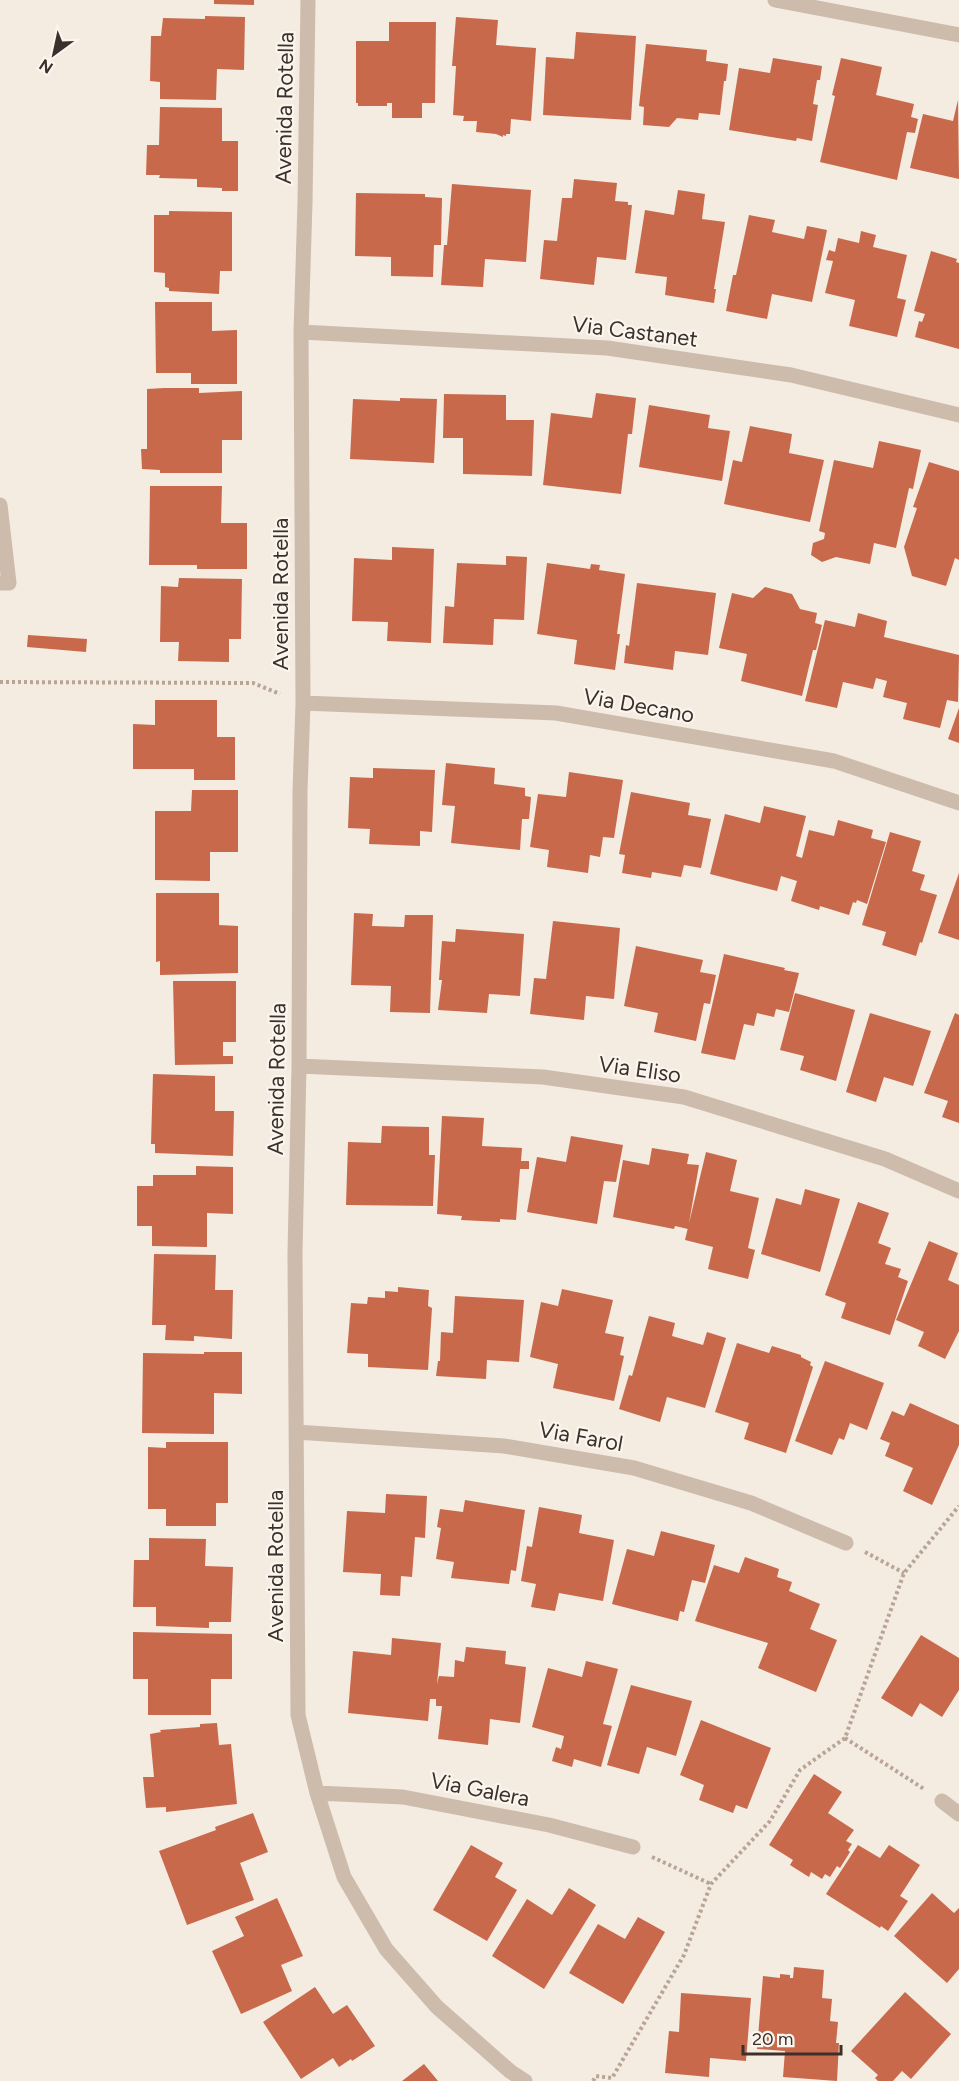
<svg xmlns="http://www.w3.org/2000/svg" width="959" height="2081" viewBox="0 0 959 2081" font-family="Figtree,sans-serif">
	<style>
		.building { fill: #c8694b }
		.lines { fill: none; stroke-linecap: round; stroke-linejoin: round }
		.path { stroke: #b9a596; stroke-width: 4; stroke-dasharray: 3 3; stroke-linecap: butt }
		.minor { stroke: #cdbbac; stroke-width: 15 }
		.labels { text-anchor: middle; stroke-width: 4.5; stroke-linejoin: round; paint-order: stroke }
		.street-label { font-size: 22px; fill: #3b302b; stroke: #fbf5ee }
	</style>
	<rect width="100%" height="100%" fill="#f4ebe1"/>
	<path class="building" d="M214 0H254V5L214 4Z
		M205 16 245 17 244 70 217 69 216 100 160 99V82L150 81 151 36H161L163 18 205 19Z
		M456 17 498 20 496 45 536 48 531 121 511 119 510 134H506V136L503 135V137L496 134 476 132 477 121H463L464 116 453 115 456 66H452Z
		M389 22H436L435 103H422V118H392V103H387V106H358V103H356V41H389Z
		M576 32 636 36 631 120 543 115 546 57 574 59Z
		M646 44 707 50 706 61 728 64 726 81H724L720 115 699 113 698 120 677 118 669 127 643 125 644 107 639 106Z
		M773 58 822 66 820 80H817L813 104 818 105 812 141 797 138 796 141 729 130 739 68 770 73Z
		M841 58 882 67 876 95 914 104 911 117 918 119 915 133 907 132 897 180 820 162 835 96 832 95Z
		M958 100 959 179 910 168 923 114 953 121Z
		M160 107 222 108V141H238V191H222V188L197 187V179L159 178 160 175H146L147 145H159Z
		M574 179 617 183 615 201 628 202V205H632L626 260 597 257 594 285 540 279 544 240 557 241 562 198H572Z
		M452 184 531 190 526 262 485 259 483 287 441 285 444 245H447Z
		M678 190 705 194 702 219 725 222 714 289H716L714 303 665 295 667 277 635 273 645 210 674 215Z
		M356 193 425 194V197L442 198 441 245H434L433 277 391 276V257L355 256Z
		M169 211 232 212V271H220L219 294 169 291V288L165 287V273L154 272V215H169Z
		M749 215 775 220 772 232 804 239 807 226 827 230 812 302 772 294 767 319 726 311 733 275H736Z
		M861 231 876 235 873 247 907 255 897 298 906 300 897 337 849 326 855 300 825 293 833 261 826 260 829 250 835 252 838 238 859 243Z
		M931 251 957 259 956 262 959 263V349L915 337 919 321 922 322 925 314 914 311Z
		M155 302H212V331L237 330V384H191V373H156Z
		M164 388H199V393L242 391V440H222V473H160V470L142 469 141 449H147V389Z
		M596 393 636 398 632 434H628L621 494 543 485 551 413 592 418Z
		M444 394 506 395V420H534L532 476 463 474V438H443Z
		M400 398 437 399 434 463 350 459 353 399 400 401Z
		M649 405 710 415 708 428 730 431 722 481 639 467Z
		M750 426 792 434 789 453 824 460 810 522 724 504 733 460 742 462Z
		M879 441 921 450 913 489 909 488 896 548 874 543 870 564 836 557 822 562 811 555 813 543 824 539 825 533 819 531 834 460 873 468Z
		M929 462 959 471V560L955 558 946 586 912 576 904 547 917 508 913 507Z
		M150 486H222L221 523H247V569H197V565H149Z
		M392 547 434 549 431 643 387 641 388 622 352 621 354 558 392 560Z
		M506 556 527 557 524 620 494 619 493 645 443 643 445 606 454 607 457 563 506 565Z
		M547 563 590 569 591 564 600 565 599 570 625 574 617 634H620L615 670 574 664 577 640 537 634Z
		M179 578 242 579 241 639H229V662L178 661 179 642H160L161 586 178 587Z
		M637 583 716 593 708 655 675 651 673 670 624 663 626 645 629 646Z
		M765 587 792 594 800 609 817 613 815 623 822 625 816 650H813L802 696 741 681 747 654 719 648 732 593 753 598Z
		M858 613 887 621 884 637 959 655 958 702 947 700 940 728 903 719 907 703 883 697 887 681 876 678 873 689 843 682 837 708 805 701 825 620 855 627Z
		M28 635 87 639 86 652 27 647Z
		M155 700H217V737H235V780H194V769H133V724L155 725Z
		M959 708V743L948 739Z
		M446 763 495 768 494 784 525 788V796L531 797 529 819H522L520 850 451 843 455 806 442 805Z
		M373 768 435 770 432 832 420 831V846L369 844 370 829 348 828 350 777 373 778Z
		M569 772 623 780 614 838 603 837 600 857 590 855 588 873 547 867 549 850 530 847 538 794 566 797Z
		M192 790H238V852H210V881L155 880V811H191Z
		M631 792 690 803 688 815 711 819 701 868 684 865 681 877 652 872 651 878 622 873 625 855 619 854Z
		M764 806 806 816 796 856 802 858 809 830 834 836 838 820 873 830 871 838 886 842 867 904 857 900 856 903 853 902 849 915 820 906 819 910 791 901 797 881 781 876 777 891 710 874 725 814 760 823Z
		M890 832 921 841 912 871 925 875 920 890 937 895 922 943 920 942 916 956 882 945 886 932 862 925Z
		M959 873V940L938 933Z
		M156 893H219V925L238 926V973L160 975V961L156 962Z
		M354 913 373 914 372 926 404 927 405 915H433L430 1013 390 1012 391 986 351 985Z
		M553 921 620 928 614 999 586 996 584 1020 530 1014 534 978 546 979Z
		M456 929 524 934 520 996 489 994 487 1013 438 1010 442 980H439L442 941 455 942Z
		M636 946 703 960 700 972 716 975 710 1004 704 1003 696 1041 654 1032 658 1013 624 1006Z
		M724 954 785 968 784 970 799 973 789 1012 776 1009 774 1017 757 1013 754 1026 744 1024 735 1060 701 1053Z
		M173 981H236V1042H223V1056H233V1064L175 1065Z
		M795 993 855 1010 836 1081 800 1070 804 1056 780 1050Z
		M870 1013 931 1031 913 1086 884 1077 876 1102 846 1092Z
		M955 1013 959 1015V1123L942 1117 948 1101 924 1093Z
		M153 1074 215 1076V1111H234L233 1156 155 1153V1144H151Z
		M442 1116 484 1118 482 1146 522 1148 521 1161H529V1169H520L516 1220 500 1219V1222L461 1220 462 1216 437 1214Z
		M382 1126 429 1127V1155H435L433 1206 346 1205 348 1142 381 1143Z
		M571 1136 623 1145 616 1182 604 1181 597 1224 527 1212 537 1157 566 1162Z
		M652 1148 689 1154 687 1164 699 1165 688 1229 675 1226 674 1229 613 1217 623 1160 649 1165Z
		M706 1152 737 1160 730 1191 759 1198 748 1248 755 1250 748 1279 708 1269 713 1247 685 1240Z
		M196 1166 233 1167V1214L207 1213V1247L152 1246V1226H137V1186H153V1175H196Z
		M805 1189 840 1199 820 1272 761 1254 776 1198 801 1205Z
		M858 1202 889 1213 878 1243 891 1248 885 1264 901 1269 898 1277 908 1281 890 1335 841 1318 846 1303 825 1295Z
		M929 1241 958 1253 948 1280 959 1285V1331L945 1359 918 1346 924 1332 896 1320Z
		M154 1254 216 1255 215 1290H233L232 1339 194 1336V1341L165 1340 166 1325H152Z
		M398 1287 429 1290 428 1306 432 1308 428 1370 368 1367V1354L347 1353 351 1303 367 1304 368 1297 385 1298V1291L398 1292Z
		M562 1289 613 1300 605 1333 624 1337 620 1355 624 1356 614 1401 553 1388 558 1364 530 1357 541 1302 558 1306Z
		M455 1296 524 1300 519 1362 487 1360 486 1379 436 1376 438 1361H440L441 1332 453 1333Z
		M649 1316 675 1323 672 1336 703 1345 707 1332 726 1338 705 1408 667 1397 660 1422 619 1409 629 1375 632 1376Z
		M737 1343 769 1353 772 1346 801 1355V1357L811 1362 810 1365 813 1367 786 1453 744 1439 749 1423 715 1412Z
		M204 1352H242V1394L214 1393V1434L142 1433 143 1353 204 1354Z
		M825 1361 884 1383 867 1430 850 1423 844 1440 839 1438 832 1455 795 1441Z
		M910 1403 959 1425V1445L932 1505 903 1491 913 1468 885 1456 890 1443 880 1439 892 1411 904 1416Z
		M166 1442H228V1503H216V1526H166V1509H148V1447L166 1448Z
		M386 1494 427 1496 425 1538 415 1537 412 1577 401 1576 400 1596 380 1595 381 1574 343 1572 347 1511 385 1513Z
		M465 1500 525 1510 516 1571 511 1570 509 1584 451 1578 454 1562 436 1559 441 1528 437 1527 440 1509 463 1512Z
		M539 1507 582 1515 579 1533 614 1540 603 1601 559 1593 555 1611 531 1607 536 1584 521 1581 527 1546 532 1547Z
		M661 1531 715 1545 705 1583 692 1580 684 1612 680 1611 678 1621 612 1604 627 1549 654 1556Z
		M149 1538 206 1539 205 1566 233 1567 231 1622H209V1628L156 1626V1607H133L134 1560H149Z
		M745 1557 779 1569 777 1577 792 1582 789 1591 820 1604 810 1629 837 1640 816 1692 758 1668 768 1643 695 1621 714 1565 739 1573Z
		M133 1632 232 1634V1679H211V1715H148V1679H133Z
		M921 1635 959 1658V1690L942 1717 920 1703 912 1717 881 1698Z
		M392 1638 441 1643 437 1684 439 1676 454 1677 455 1660 464 1662 466 1647 506 1651 505 1664 526 1667 520 1723 490 1719 488 1745 438 1739 442 1706H436V1699H430L428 1721 348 1713 353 1651 391 1655Z
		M586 1661 618 1669 603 1724 612 1726 601 1767 574 1759 572 1767 552 1761 556 1747 561 1749 564 1736 532 1727 548 1668 582 1677Z
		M631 1685 692 1701 676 1756 647 1747 639 1774 607 1765Z
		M701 1720 771 1748 747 1809 736 1805 733 1813 699 1800 704 1785 680 1775Z
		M217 1723 219 1745 231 1744 237 1804 166 1812V1807L146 1808 143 1777H154L150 1734 161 1732 160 1730 200 1727V1724Z
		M814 1774 842 1792 828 1813 854 1830 846 1841 852 1844 848 1850 850 1852 840 1868 837 1866 830 1877 825 1874 822 1879 811 1872 809 1877 790 1865 793 1860 769 1845Z
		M253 1813 268 1852 240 1863 254 1900 187 1925 159 1851 216 1830 215 1827Z
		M471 1845 503 1863 495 1877 517 1890 487 1941 433 1910Z
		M858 1845 880 1858 889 1845 920 1865 900 1896 908 1901 888 1931 881 1926 880 1928 826 1894Z
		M569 1888 596 1905 544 1989 492 1956 527 1899 552 1915Z
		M932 1893 954 1913 959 1908V1969L947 1983 894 1936Z
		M277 1898 303 1956 281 1965 292 1991 241 2014 212 1951 244 1936 235 1917Z
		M638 1917 665 1932 623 2004 569 1973 598 1924 625 1939Z
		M794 1967 824 1970 822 1998 832 1999 830 2021 838 2022 836 2043H839L837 2081 783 2077 785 2051 757 2049 763 1976 780 1978V1974L790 1975V1978H793Z
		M315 1987 333 2014 347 2005 375 2046 352 2061 351 2059 339 2067 333 2058 301 2079 263 2022Z
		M905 1992 951 2034 911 2079 902 2071 893 2081H878L875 2078 878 2075 851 2051Z
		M681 1993 751 1998 746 2061 710 2058 709 2077 665 2073 669 2031 679 2032Z
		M424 2064 438 2081H402Z"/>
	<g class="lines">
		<path class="path" d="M0 682 253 683 280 694
			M865 1552 904 1573
			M845 1738 924 1789
			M652 1857 711 1884
			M593 2081 596 2076 612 2078 684 1955 711 1884 770 1821 800 1770 845 1738 904 1573 959 1506"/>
		<path class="minor" d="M308 0 305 203 301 332 303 703 300 791 299 1066 295 1254 298 1715 317 1793 344 1877 386 1949 437 2007 511 2072 525 2081
			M775 0 959 35
			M301 332 607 348 791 375 959 415
			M0 505 9 583H0
			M303 703 556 713 834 761 959 803
			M299 1066 543 1077 684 1097 885 1159 959 1191
			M296 1432 504 1446 634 1468 751 1503 846 1543
			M317 1793 403 1797 549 1825 633 1847
			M942 1801 959 1814"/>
	</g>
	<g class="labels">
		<g class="street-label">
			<text transform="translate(284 108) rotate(-89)" y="8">Avenida Rotella</text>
			<text transform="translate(635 331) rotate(7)" y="8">Via Castanet</text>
			<text transform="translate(280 594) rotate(-90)" y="8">Avenida Rotella</text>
			<text transform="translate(639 705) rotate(10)" y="8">Via Decano</text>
			<text transform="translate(640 1069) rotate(8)" y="8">Via Eliso</text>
			<text transform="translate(276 1079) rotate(-89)" y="8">Avenida Rotella</text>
			<text transform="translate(581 1436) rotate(10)" y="8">Via Farol</text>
			<text transform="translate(275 1566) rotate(-90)" y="8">Avenida Rotella</text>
			<text transform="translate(480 1789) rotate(11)" y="8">Via Galera</text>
		</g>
	</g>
	<g transform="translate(54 54) rotate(213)" stroke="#fbf5ee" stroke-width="4.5" paint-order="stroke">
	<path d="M0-4.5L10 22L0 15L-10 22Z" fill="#3b302b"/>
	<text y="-9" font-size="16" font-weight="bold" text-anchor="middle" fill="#3b302b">N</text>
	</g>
	<path d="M743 2045v9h98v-9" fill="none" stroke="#3b302b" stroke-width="3"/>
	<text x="752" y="2045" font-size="18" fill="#3b302b" stroke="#fbf5ee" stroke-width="4.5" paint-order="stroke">20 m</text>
</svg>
